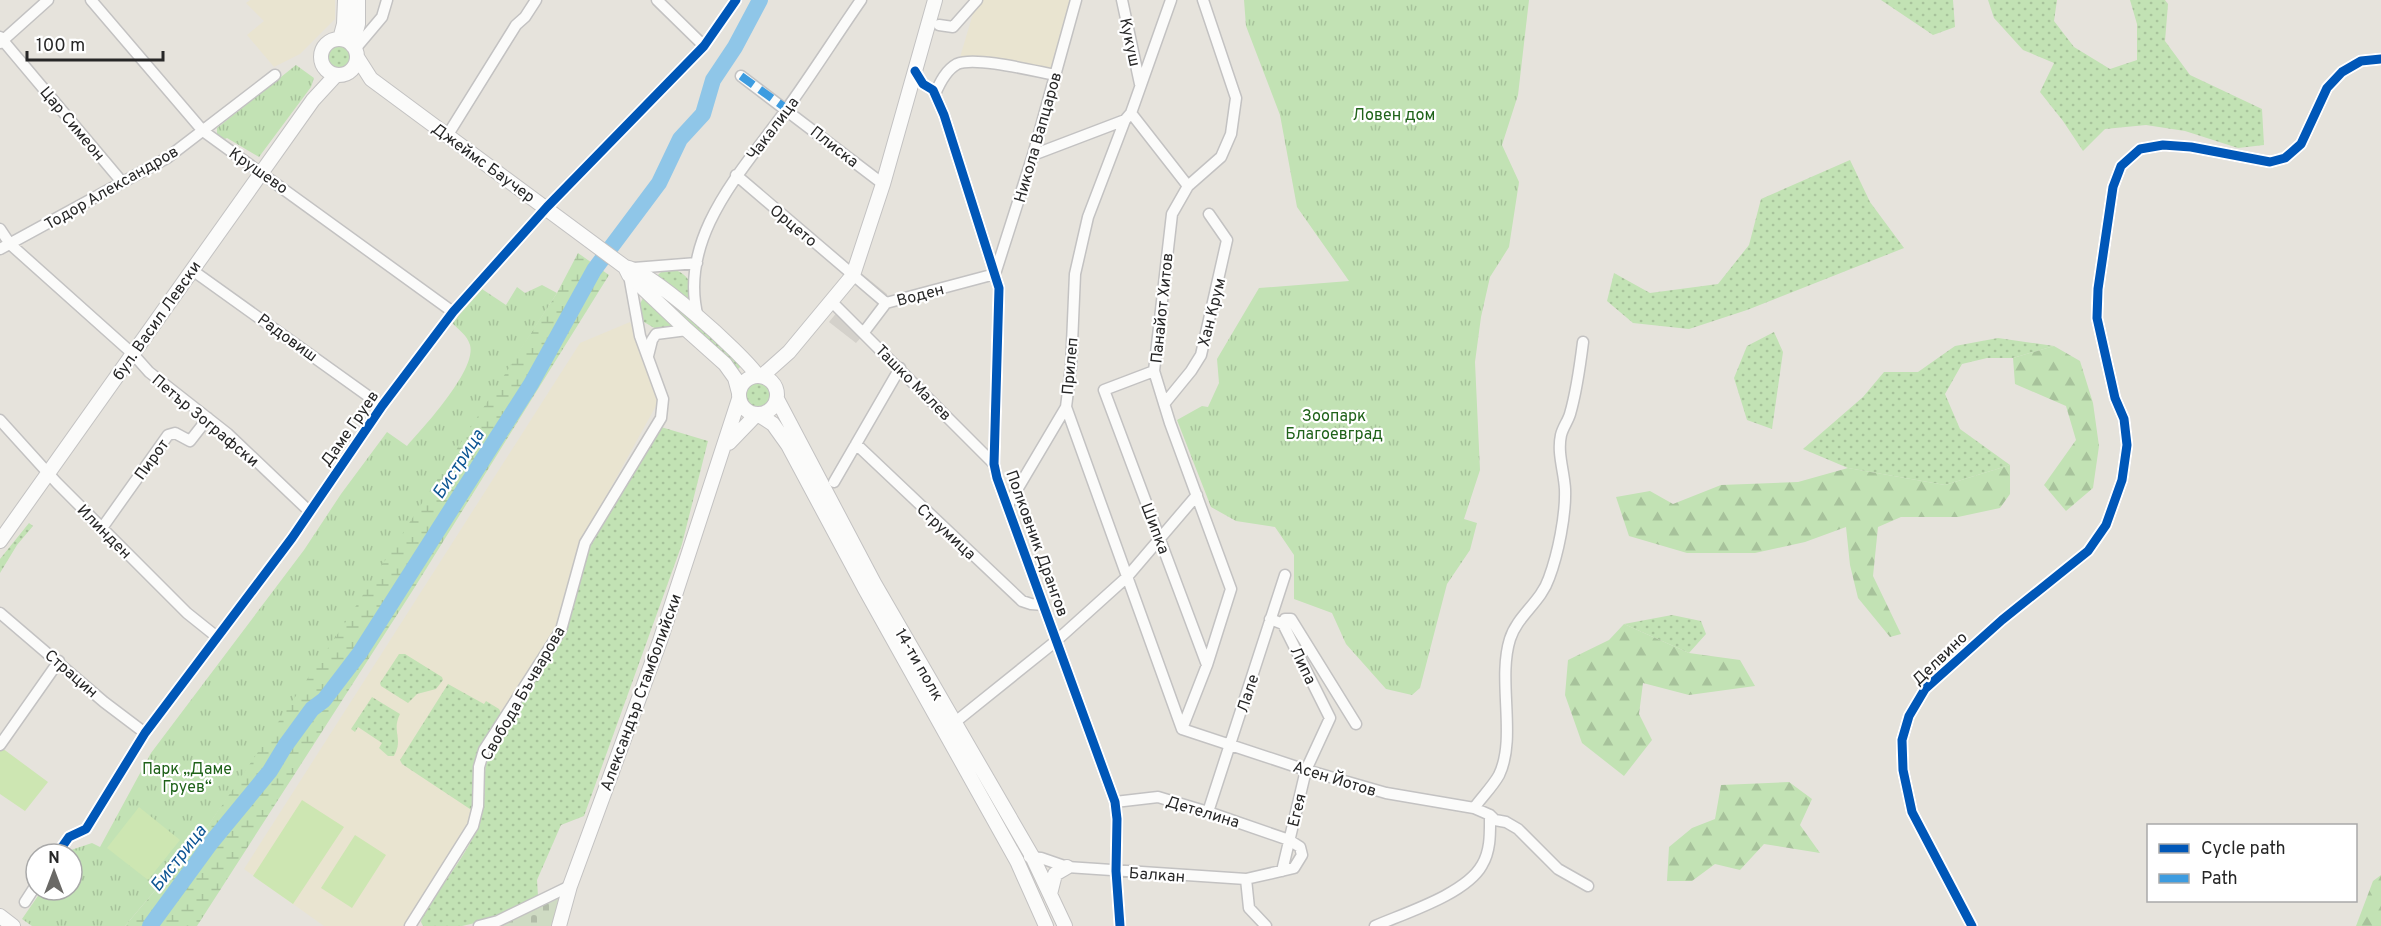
<svg xmlns="http://www.w3.org/2000/svg" width="2381" height="926" viewBox="0 0 2381 926" font-family="Overpass,sans-serif">
	<style>
		.education { fill: #e9e4d0 }
		.grass { fill: url(#grass-dots) }
		.forest { fill: url(#forest-firs) }
		.wetland { fill: url(#wetland-marsh) }
		.cemetery { fill: url(#cemetery-stones) }
		.park { fill: url(#park-tufts) }
		.pitch { fill: #cde6b2 }
		.plaza { fill: #d4d1cb }
		.lines { fill: none; stroke-linecap: round; stroke-linejoin: round }
		.river { stroke: #8fc6e8; stroke-width: 16 }
		.street-casing { stroke: #c3c2c2; stroke-width: 13 }
		.secondary-casing { stroke: #c3c2c2; stroke-width: 16 }
		.street { stroke: #fbfbfa; stroke-width: 10 }
		.secondary { stroke: #fbfbfa; stroke-width: 14 }
		.quiet { stroke: #3d9ce0; stroke-width: 8; stroke-dasharray: 15 8; stroke-linecap: butt }
		.cycleway-casing { stroke: #fff; stroke-width: 13 }
		.cycleway { stroke: #0057b8; stroke-width: 9 }
		.labels { text-anchor: middle; stroke-width: 4.5; stroke-linejoin: round; paint-order: stroke }
		.street-label { font-size: 16px; fill: #272727; stroke: #fff }
		.park-label { font-size: 16px; fill: #1f6219; stroke: #fff }
		.water-label { font-size: 18px; font-style: italic; fill: #0e5694; stroke: #fff }
	</style>
	<defs>
		<pattern id="grass-dots" width="8" height="8" patternUnits="userSpaceOnUse" patternTransform="scale(1.5)"><rect width="8" height="8" fill="#c2e2b4"/><path d="M2 2h.1M6 6h.1" fill="none" stroke="#a7c29b" stroke-width="1.8" stroke-linecap="round"/></pattern>
		<pattern id="forest-firs" width="22" height="20" patternUnits="userSpaceOnUse" patternTransform="scale(1.5)"><rect width="22" height="20" fill="#c2e2b4"/><path d="M5 1l3.5 6h-7zM16 11l3.5 6h-7z" fill="#a7c29b"/></pattern>
		<pattern id="wetland-marsh" width="20" height="14" patternUnits="userSpaceOnUse" patternTransform="scale(1.5)"><rect width="20" height="14" fill="#c2e2b4"/><path d="M1 5h8M5 5V1M11 12h8M15 12V8" fill="none" stroke="#a7c29b"/></pattern>
		<pattern id="cemetery-stones" width="16" height="16" patternUnits="userSpaceOnUse" patternTransform="scale(1.5)"><rect width="16" height="16" fill="#cfdbc3"/><path d="M2 7V4a2 2 0 0 1 4 0v3zM10 15v-3a2 2 0 0 1 4 0v3z" fill="#b2bca8"/></pattern>
		<pattern id="park-tufts" width="24" height="20" patternUnits="userSpaceOnUse" patternTransform="scale(1.5)"><rect width="24" height="20" fill="#c2e2b4"/><path d="M3 7l-1-3M5 7V3M7 7l1-3M15 17l-1-3M17 17v-4M19 17l1-3" fill="none" stroke="#a7c29b"/></pattern>
	</defs>
	<rect width="100%" height="100%" fill="#e6e3dc"/>
	<path class="education" d="M250 0H335V19L300 54 274 67 247 35 264 21 246 3Z
		M977 0H1076L1055 75 958 64Z
		M630 322 657 393V404L577 549 557 630 502 715 466 832 403 926H324L244 869 580 343Z"/>
	<path class="grass" d="M1881 0H1953L1955 27 1933 35Z
		M1988 0H2057L2054 21 2074 47 2110 69 2137 60V24L2130 0H2165L2168 4 2165 41 2190 75 2262 109 2264 145 2238 148 2185 131 2146 125 2105 129 2083 151 2063 121 2040 92 2054 63 2023 50 1994 18Z
		M324 57a15 15 0 1 1 30 0a15 15 0 1 1-30 0Z
		M1850 160 1870 202 1904 248 1747 310 1689 329 1633 323 1607 301 1614 273 1650 293 1718 284 1749 245 1761 199Z
		M673 269C688 274 696 286 689 301L656 277 662 271Z
		M650 286 654 287 744 363 735 372Z
		M644 296 675 323 668 328 656 329 644 322 639 306Z
		M1774 332 1783 352 1772 429 1747 420 1734 378 1747 346Z
		M1998 338 2054 346 2013 358H1987L1962 364 1945 394 1960 429 2010 465 1945 485 1848 468 1803 449 1863 397 1884 372H1918L1955 346Z
		M743 395a15 15 0 1 1 30 0a15 15 0 1 1-30 0Z
		M661 427 708 441 682 544 584 816 561 825 537 880 538 896 497 918 462 926H423L421 922 423 914C439 889 474 845 481 818 487 797 482 774 488 753L567 626 585 555Z
		M29 523 33 526 17 545 0 573V559Z
		M1672 615 1701 621 1706 634 1689 653 1624 624Z
		M399 654H405L442 677 443 680 436 689 417 694 408 703 381 686 380 683Z
		M448 684 484 704 486 701 499 709 502 715 479 754 473 811 402 764 400 760Z
		M372 697 400 714C391 732 404 738 394 756H388L379 748 382 743 358 727 355 732 351 729Z"/>
	<path class="forest" d="M2054 346 2080 361 2093 403 2099 446 2093 488 2066 511 2044 485 2076 440 2066 406 2015 384 2013 358Z
		M2010 465V494L2000 508 1958 517H1901L1878 527 1873 576 1901 634 1890 637 1858 598 1850 565 1846 527 1805 542 1755 553H1687L1629 536 1616 497 1650 491 1673 504 1721 485 1798 482 1848 468 1945 485Z
		M1624 624 1689 653 1740 660 1755 686 1689 695 1643 683 1639 714 1652 740 1624 776 1582 743 1565 695 1568 660 1609 640Z
		M1789 782 1812 799 1800 825 1820 853 1764 844 1740 870 1715 864 1692 881H1667L1669 847 1692 828 1715 819 1721 785Z
		M2381 875V926H2356L2373 881Z"/>
	<path class="wetland" d="M578 253 609 275 413 590 197 926H125L202 835 557 293Z"/>
	<path class="cemetery" d="M560 898 551 926H495L499 925Z"/>
	<path class="park" d="M1244 0H1529L1518 95 1502 145 1519 182 1509 247 1490 277 1481 317 1475 362 1480 470 1464 519 1477 523 1470 550 1447 584 1420 688 1412 695 1386 689 1346 644 1332 613 1294 599V555L1275 527 1236 521 1211 507 1177 420 1202 406 1208 407 1219 383 1217 359 1259 288 1349 281 1297 207 1280 115 1246 26Z
		M296 65 314 78 311 87 259 157 227 138 225 139 217 136V128Z
		M542 285 557 293 343 626 202 835 125 926H32L22 919 42 890H72V854H66L68 851 92 843 100 847 151 753 304 550 341 494 387 432 407 446C423 428 477 370 470 345 467 335 459 330 452 323L482 289 506 305 517 287 525 293Z"/>
	<path class="pitch" d="M2 748 48 782 25 811 0 794V751Z
		M302 800 344 827 293 904 253 876Z
		M139 807 180 840 148 880 107 848Z
		M355 835 386 855 352 908 321 888Z"/>
	<path class="plaza" d="M861 273 887 294 888 307 856 343 829 322 838 311 858 329 879 304 856 284Z"/>
	<g class="lines">
		<path class="river" d="M150 926 210 844 270 771 285 746 312 709 324 700 359 654 531 384 594 270 659 183 680 139 703 114 713 80 735 47 760 0"/>
		<defs>
			<path id="street" d="M91 0 203 131 453 312
				M657 0 704 46
				M1122 0 1140 84
				M1171 0 1131 113 1125 120 1088 217 1075 274 1071 367 1066 407 1182 729
				M939 25 953 27 977 0
				M0 37 122 182
				M0 43 48 0
				M355 49 382 17 387 0
				M915 71 923 84 933 90 944 115 999 288 994 464 997 478 1115 802 1117 819 1116 871 1120 926
				M741 76 883 184
				M935 94C940 82 946 70 957 64 975 56 1034 71 1055 75
				M1131 113 1188 186
				M447 136 516 25 525 17 536 0
				M1033 155 1125 120
				M736 175 886 303
				M0 229 10 244 133 354 149 372 228 434 309 511
				M0 249 167 158 275 75
				M634 268 697 263
				M192 270 382 406
				M831 301 994 464
				M886 303 995 274 1033 155 1076 0
				M698 318C677 237 743 170 786 110 812 74 836 36 861 0
				M864 332 886 303
				M648 356 652 340 656 334 687 330
				M1154 371 1104 390 1207 665
				M1164 404 1191 371 1201 355 1227 240 1209 214
				M0 420 57 483 187 613 217 637
				M856 444 1022 601 1031 604 1044 605
				M834 482 900 368
				M1008 505 1066 407
				M102 528 168 435 175 433 190 441 208 418
				M0 613 104 702 145 733
				M1270 619 1283 624 1330 718 1306 770 1282 871
				M1283 624 1285 619H1291L1356 724
				M954 723 1056 641 1127 577 1197 495
				M1182 729 1207 665 1231 589 1170 423 1154 371 1172 214 1188 186 1221 157 1231 134 1236 98 1203 0
				M1182 729 1306 770 1386 793 1474 808 1490 815 1495 820 1506 822 1518 829 1558 869 1588 886
				M0 745 59 661
				M1474 808C1482 797 1493 786 1499 775 1517 738 1497 680 1510 639 1517 616 1541 602 1549 578 1558 554 1566 515 1565 489 1564 471 1557 453 1561 435 1563 427 1568 421 1570 414 1577 390 1580 366 1583 342
				M1208 812 1285 575
				M57 854 69 837 86 829 145 733 292 538 382 406 453 312 547 207 704 46 736 0
				M1029 857 1041 858 1067 867 1246 879 1294 868 1302 855 1300 847 1289 840 1208 812 1158 797 1115 802
				M1246 879 1249 908 1266 926
				M25 902 36 885
				M410 926 473 826 478 806 479 767 484 750 561 630 585 543 661 418 663 399 640 336 629 275
				M479 926 498 921 570 886
				M1375 926C1405 913 1466 894 1482 865 1491 850 1490 832 1490 815
				M1972 926 1912 812 1903 770 1902 740 1909 716 1925 689 2002 620 2088 551 2106 525 2122 480 2127 445 2124 419 2115 398 2097 318 2098 289 2113 187 2121 166 2140 149 2163 145 2191 147 2270 162 2285 158 2301 144 2327 88 2342 72 2361 61 2381 59"/>
			<path id="secondary" d="M340 39 344 24 345 0
				M321 57a18 18 0 1 1 36 0a18 18 0 1 1-36 0Z
				M352 45 358 24V0
				M357 57 371 79 625 267 629 275 687 330 725 364 735 378 739 393
				M625 267C651 271 741 352 758 376
				M739 395a19 19 0 1 1 38 0a19 19 0 1 1-38 0Z
				M762 376 789 352 853 275 883 184 935 0
				M777 399 874 583 1032 856 1065 926
				M759 415 773 424 788 445 865 589 1017 861 1046 926
				M729 443 756 415
				M0 541 313 100 336 75
				M1050 894 1055 874 1067 867
				M0 916 13 926
				M559 926 570 886 660 641 739 399"/>
		</defs>
		<use href="#street" class="street-casing"/>
		<use href="#secondary" class="secondary-casing"/>
		<use href="#street" class="street"/>
		<use href="#secondary" class="secondary"/>
		<path class="quiet" d="M741 76 787 109"/>
		<defs>
			<path id="cycleway" d="M915 71 923 84 933 90 944 115 999 288 994 464 997 478 1115 802 1117 819 1116 871 1120 926
				M57 854 69 837 86 829 145 733 292 538 382 406 453 312 547 207 704 46 736 0
				M1972 926 1912 812 1903 770 1902 740 1909 716 1925 689 2002 620 2088 551 2106 525 2122 480 2127 445 2124 419 2115 398 2097 318 2098 289 2113 187 2121 166 2140 149 2163 145 2191 147 2270 162 2285 158 2301 144 2327 88 2342 72 2361 61 2381 59"/>
		</defs>
		<use href="#cycleway" class="cycleway-casing"/>
		<use href="#cycleway" class="cycleway"/>
	</g>
	<g class="labels">
		<g class="street-label">
			<text transform="translate(1131 42) rotate(78)" y="6">Кукуш</text>
			<text transform="translate(73 123) rotate(50)" y="6">Цар Симеон</text>
			<text transform="translate(772 128) rotate(-53)" y="6">Чакалица</text>
			<text transform="translate(1037 137) rotate(-74)" y="6">Никола Вапцаров</text>
			<text transform="translate(835 146) rotate(38)" y="6">Плиска</text>
			<text transform="translate(484 162) rotate(36)" y="6">Джеймс Баучер</text>
			<text transform="translate(259 170) rotate(35)" y="6">Крушево</text>
			<text transform="translate(111 187) rotate(-30)" y="6">Тодор Александров</text>
			<text transform="translate(794 225) rotate(40)" y="6">Орцето</text>
			<text transform="translate(920 294) rotate(-15)" y="6">Воден</text>
			<text transform="translate(1161 308) rotate(-84)" y="6">Панайот Хитов</text>
			<text transform="translate(1211 312) rotate(-76)" y="6">Хан Крум</text>
			<text transform="translate(156 320) rotate(-55)" y="6">бул. Васил Левски</text>
			<text transform="translate(288 337) rotate(36)" y="6">Радовиш</text>
			<text transform="translate(1069 366) rotate(-85)" y="6">Прилеп</text>
			<text transform="translate(914 382) rotate(45)" y="6">Ташко Малев</text>
			<text transform="translate(206 420) rotate(40)" y="6">Петър Зографски</text>
			<text transform="translate(349 428) rotate(-55)" y="6">Даме Груев</text>
			<text transform="translate(151 459) rotate(-54)" y="6">Пирот</text>
			<text transform="translate(1156 528) rotate(69)" y="6">Шипка</text>
			<text transform="translate(105 531) rotate(45)" y="6">Илинден</text>
			<text transform="translate(947 531) rotate(43)" y="6">Струмица</text>
			<text transform="translate(1038 543) rotate(70)" y="6">Полковник Дрангов</text>
			<text transform="translate(1939 658) rotate(-44)" y="6">Делвино</text>
			<text transform="translate(920 664) rotate(60)" y="6">14-ти полк</text>
			<text transform="translate(1304 665) rotate(64)" y="6">Липа</text>
			<text transform="translate(72 673) rotate(41)" y="6">Страцин</text>
			<text transform="translate(640 692) rotate(-70)" y="6">Александър Стамболийски</text>
			<text transform="translate(522 693) rotate(-60)" y="6">Свобода Бъчварова</text>
			<text transform="translate(1247 693) rotate(-72)" y="6">Лале</text>
			<text transform="translate(1335 778) rotate(17)" y="6">Асен Йотов</text>
			<text transform="translate(1296 810) rotate(-76)" y="6">Егея</text>
			<text transform="translate(1203 811) rotate(17)" y="6">Детелина</text>
			<text transform="translate(1157 874) rotate(4)" y="6">Балкан</text>
		</g>
		<g class="park-label">
			<text x="1394" y="120">Ловен дом</text>
			<text x="1334" y="421">Зоопарк<tspan x="1334" dy="18">Благоевград</tspan></text>
			<text x="187" y="774">Парк „Даме<tspan x="187" dy="18">Груев“</tspan></text>
		</g>
		<g class="water-label">
			<text transform="translate(458 464) rotate(-57)" y="6">Бистрица</text>
			<text transform="translate(178 858) rotate(-52)" y="6">Бистрица</text>
		</g>
	</g>
	<rect x="2147" y="824" width="210" height="78" fill="#ffffff" stroke="#a9a9a9" stroke-width="1.5"/>
	<rect x="2159" y="844" width="30" height="9" fill="#0057b8" stroke="#a9a9a9" stroke-width="1.5"/>
	<text x="2201" y="854" font-size="18" fill="#272727">Cycle path</text>
	<rect x="2159" y="874" width="30" height="9" fill="#3d9ce0" stroke="#a9a9a9" stroke-width="1.5"/>
	<text x="2201" y="884" font-size="18" fill="#272727">Path</text>
	<g transform="translate(54 872)"><circle r="28" fill="#ffffff" stroke="#a9a9a9" stroke-width="1.5"/>
	<path d="M0-4.5L10 22L0 15L-10 22Z" fill="#6a6966"/>
	<text y="-9" font-size="16" font-weight="bold" text-anchor="middle" fill="#272727">N</text>
	</g>
	<path d="M27 51v9h136v-9" fill="none" stroke="#272727" stroke-width="3"/>
	<text x="36" y="51" font-size="18" fill="#272727" stroke="#ffffff" stroke-width="4.5" paint-order="stroke">100 m</text>
</svg>
